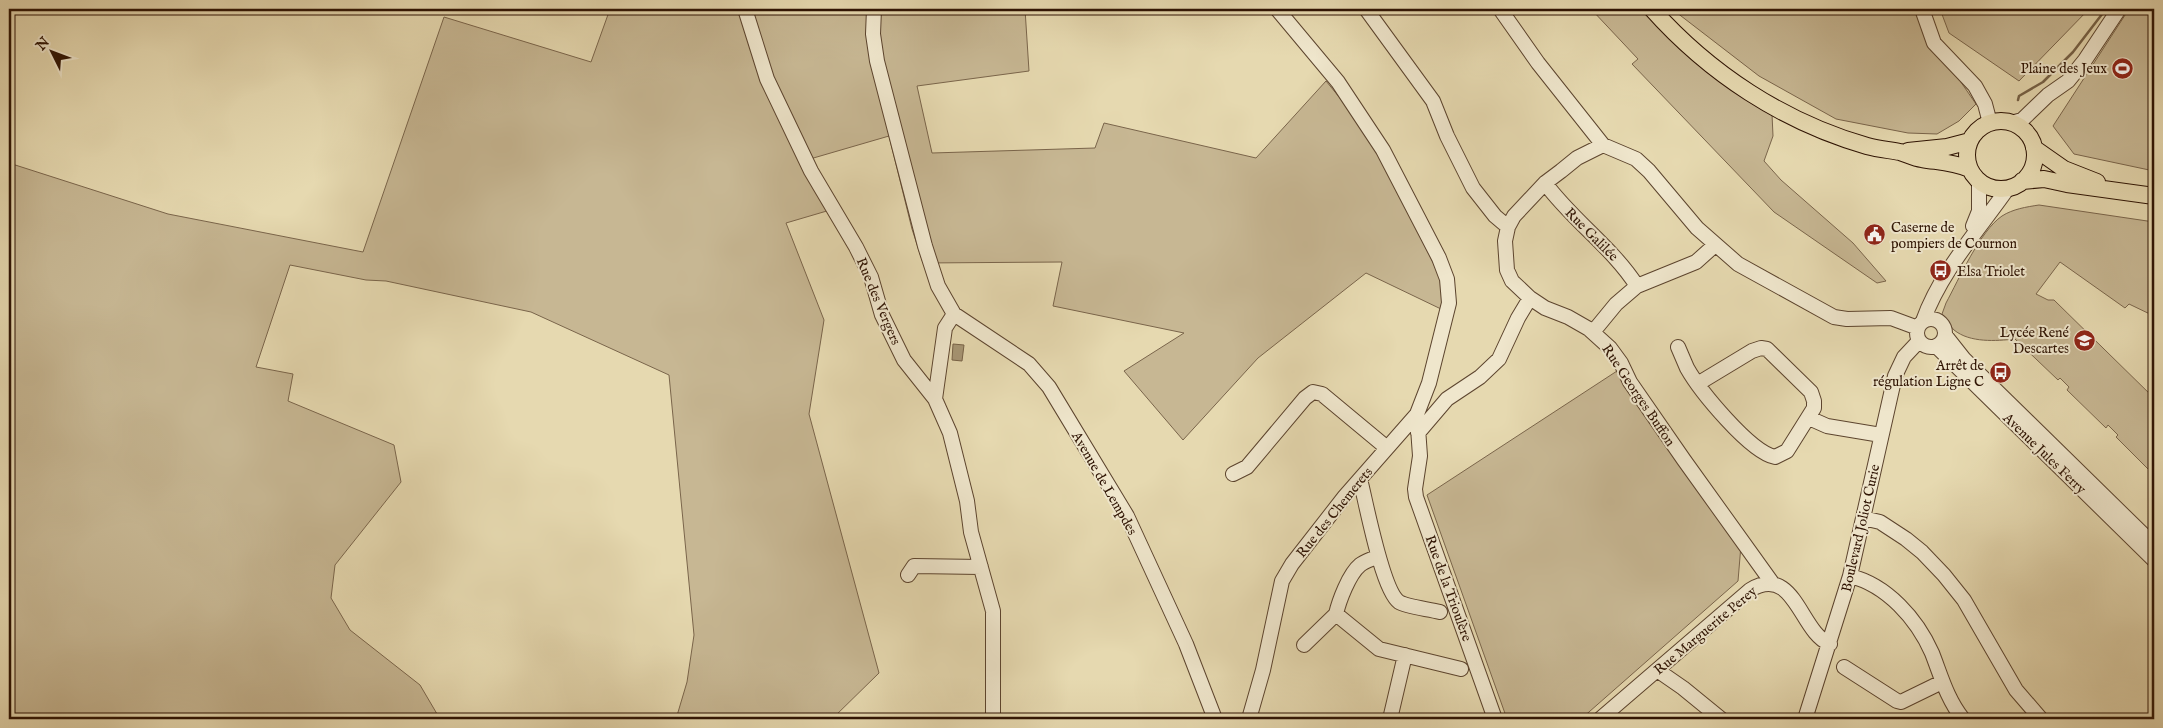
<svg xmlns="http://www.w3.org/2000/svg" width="2163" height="728" viewBox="0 0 2163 728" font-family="'IM FELL English',serif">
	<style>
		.green { fill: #c7b793; stroke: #7a654b }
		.water { fill: #a79675; stroke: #776247 }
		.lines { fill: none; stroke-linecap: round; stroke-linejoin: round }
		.stream { stroke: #776247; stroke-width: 2.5 }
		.minor-casing { stroke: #5c442e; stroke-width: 16 }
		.major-casing { stroke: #2e1303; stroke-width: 18 }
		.minor { stroke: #efe6cc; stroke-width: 14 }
		.major { stroke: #e6d9b0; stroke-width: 16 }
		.labels { text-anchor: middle; stroke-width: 4; stroke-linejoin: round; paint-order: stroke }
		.poi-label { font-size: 14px; fill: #2e1303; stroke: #efe6cc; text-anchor: end }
		.street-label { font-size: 14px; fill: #2e1303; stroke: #efe6cc }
	</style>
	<rect width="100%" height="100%" fill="#e6d9b0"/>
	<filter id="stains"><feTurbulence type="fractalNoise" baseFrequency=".004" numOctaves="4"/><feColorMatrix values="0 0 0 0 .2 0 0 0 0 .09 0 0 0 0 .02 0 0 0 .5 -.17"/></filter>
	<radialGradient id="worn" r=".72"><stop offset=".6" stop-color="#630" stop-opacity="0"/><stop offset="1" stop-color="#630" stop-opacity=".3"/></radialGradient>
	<path class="green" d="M610 9H1025L1029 71 917 86 932 153 1095 148 1104 123 1256 158 1326 81 1362 125 1413 217 1446 292 1441 309 1366 273 1258 358 1183 440 1124 371 1184 333 1053 306 1062 262 923 263 912 229 889 136 810 159 837 208 786 223 824 320 809 414 879 673 832 719H676L687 682 694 635 669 375 531 312 386 281 366 280 290 265 256 367 293 374 288 401 394 445 401 482 335 565 331 598 350 630 420 685 440 719H9V163L168 214 363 252 444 17 591 62Z
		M1591 9H1642L1726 86 1772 114 1773 136 1764 161 1781 180 1853 243 1886 281 1877 283 1774 212 1632 64 1638 59Z
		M1672 9H1922L1934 43 1976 104 1959 121 1937 134 1908 133 1836 119 1759 76Z
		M1940 9H2089L2019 81 1949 33Z
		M2129 9H2154V171L2074 154 2053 126Z
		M2039 205 2154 222V316L2129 304 2125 308 2060 262 2036 294 2048 300H2054L2154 398V475L2116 437 2118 435 2108 425 2106 428 2067 390 2069 387 2060 378 2058 380 2015 339C1996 341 1970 343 1954 330 1950 326 1946 319 1942 314L1946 303C1959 279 1980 231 2002 216 2013 209 2026 207 2039 205Z
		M1617 371 1741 545 1738 581 1581 719H1507L1427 495Z"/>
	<path class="water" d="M953 344 964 345 962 361 952 360Z"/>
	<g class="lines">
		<path class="stream" d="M2018 100 2019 96 2043 82 2073 52 2106 9"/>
		<defs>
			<path id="minor" d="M745 9 767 79 811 171 856 247 871 277 882 315 904 360 935 399 950 433 967 501 971 532 993 611V719
				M874 9 873 34 877 61 925 246 938 286 954 314 1029 364 1049 387 1127 516 1186 644 1215 719
				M1366 9 1433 101 1447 136 1473 188 1495 216 1508 227
				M1500 9 1538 63 1603 145
				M1922 9 1934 43 1975 86 1985 104 1990 123
				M2011 123 2022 120 2048 95 2068 81 2085 60 2119 9
				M1545 183C1573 221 1612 247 1637 286
				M1973 226 1979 211V181
				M1917 333a14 14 0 1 1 28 0a14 14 0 1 1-28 0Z
				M1923 321C1941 271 1978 231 2008 188
				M1593 332 1616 304 1637 286 1696 262 1715 245
				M1945 335 1964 359 2154 545
				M1936 346 2154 560
				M1678 347C1681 354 1684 361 1687 368 1700 391 1750 452 1775 457L1787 451 1814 408V401L1811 392 1767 349 1761 348 1752 351 1699 383
				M935 399 945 328 954 314
				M1417 414 1420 456 1415 489 1416 497 1495 719
				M1809 418 1827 426 1881 435
				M1418 433 1447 399 1480 377 1499 359 1518 318 1530 298
				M1233 474 1247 467 1305 398 1313 392 1322 394 1387 448
				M1360 479C1366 502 1382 590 1399 602 1407 607 1429 609 1440 612
				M1863 518 1880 522 1906 539 1922 552 1944 575 1964 600 2016 690 2041 719
				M1378 556C1373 559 1365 561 1360 565 1349 574 1339 601 1336 614L1379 649 1461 669
				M908 575 914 566 981 567
				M1850 576C1887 585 1917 619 1932 653 1941 676 1947 699 1963 719
				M1773 584 1684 460 1630 382 1621 363 1610 348 1589 329 1568 317 1545 308 1530 298 1512 281 1507 270 1505 241 1508 227 1514 216 1545 183 1561 171 1577 158 1603 145 1636 159 1649 171 1697 228 1738 264 1834 317 1847 319 1891 318 1918 328
				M1304 645 1336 614
				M1844 667 1897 701 1901 702 1942 682
				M1657 670 1683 688 1721 719
				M1249 719 1263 670 1282 581 1292 564 1345 496 1417 414 1429 383 1449 303 1447 279 1439 258 1383 150 1338 82 1277 9
				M1390 719 1405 655
				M1600 719 1750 590C1795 563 1800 633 1830 644
				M1805 719 1850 576 1895 376 1904 357 1919 341"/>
			<path id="major" d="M1652 9C1709 73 1783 122 1867 146 1878 149 1889 150 1900 152 1907 154 1914 158 1922 159 1940 162 1952 162 1970 169
				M1967 155a34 34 0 1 1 68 0a34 34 0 1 1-68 0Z
				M2034 148 2064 169 2097 182
				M1908 151 1947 147 1970 141
				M2022 181 2044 179 2067 184 2154 196"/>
		</defs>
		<use href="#minor" class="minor-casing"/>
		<use href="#major" class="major-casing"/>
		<use href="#minor" class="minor"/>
		<use href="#major" class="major"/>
	</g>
	<defs>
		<symbol id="stadium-disc" viewBox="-11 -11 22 22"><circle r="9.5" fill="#8f2418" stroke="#efe6cc"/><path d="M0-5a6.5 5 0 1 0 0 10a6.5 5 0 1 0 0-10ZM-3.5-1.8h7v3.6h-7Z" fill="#fff"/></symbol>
		<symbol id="civic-disc" viewBox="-11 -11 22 22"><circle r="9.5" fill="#8f2418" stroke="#efe6cc"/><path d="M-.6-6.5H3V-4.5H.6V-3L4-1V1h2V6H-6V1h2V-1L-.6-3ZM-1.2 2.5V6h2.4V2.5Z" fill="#fff"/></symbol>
		<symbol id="bus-disc" viewBox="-11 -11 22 22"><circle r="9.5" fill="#8f2418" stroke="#efe6cc"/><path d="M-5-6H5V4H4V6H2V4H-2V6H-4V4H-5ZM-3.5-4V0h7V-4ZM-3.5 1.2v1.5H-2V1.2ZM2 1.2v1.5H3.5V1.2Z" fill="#fff"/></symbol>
		<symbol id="school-disc" viewBox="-11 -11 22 22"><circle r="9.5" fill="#8f2418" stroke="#efe6cc"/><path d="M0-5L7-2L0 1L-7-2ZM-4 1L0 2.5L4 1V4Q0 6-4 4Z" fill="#fff"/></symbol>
	</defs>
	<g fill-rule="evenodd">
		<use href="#stadium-disc" x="2110" y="56" width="25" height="25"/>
		<use href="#civic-disc" x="1862" y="222" width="25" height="25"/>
		<use href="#bus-disc" x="1928" y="258" width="25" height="25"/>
		<use href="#school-disc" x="2072" y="328" width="25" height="25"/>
		<use href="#bus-disc" x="1988" y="360" width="25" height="25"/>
	</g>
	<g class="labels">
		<g class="poi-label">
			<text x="2107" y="73">Plaine des Jeux</text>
			<text x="1891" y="232" text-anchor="start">Caserne de<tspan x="1891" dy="16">pompiers de Cournon</tspan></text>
			<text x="1957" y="276" text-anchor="start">Elsa Triolet</text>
			<text x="2069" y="337">Lycée René<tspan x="2069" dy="16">Descartes</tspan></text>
			<text x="1984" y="370">Arrêt de<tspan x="1984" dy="16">régulation Ligne C</tspan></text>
		</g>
		<g class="street-label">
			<text transform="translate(1592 234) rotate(45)" y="5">Rue Galilée</text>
			<text transform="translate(879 301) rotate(67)" y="5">Rue des Vergers</text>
			<text transform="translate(1639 395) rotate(56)" y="5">Rue Georges Buffon</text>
			<text transform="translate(2045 453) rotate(44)" y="5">Avenue Jules Ferry</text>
			<text transform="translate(1105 483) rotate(60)" y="5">Avenue de Lempdes</text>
			<text transform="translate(1334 512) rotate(-51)" y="5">Rue des Chemerets</text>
			<text transform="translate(1860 528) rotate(-77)" y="5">Boulevard Joliot Curie</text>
			<text transform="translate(1449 588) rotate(70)" y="5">Rue de la Trioulère</text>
			<text transform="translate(1705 630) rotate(-40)" y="5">Rue Marguerite Perey</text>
		</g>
	</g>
	<rect width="2163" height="728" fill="none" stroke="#e6d9b0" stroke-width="30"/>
	<rect x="10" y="10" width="2143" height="708" fill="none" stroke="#2e1303" stroke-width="2.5"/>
	<rect x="15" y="15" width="2133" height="698" fill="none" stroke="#2e1303"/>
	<g transform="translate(52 52) rotate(312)" stroke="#efe6cc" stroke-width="4" paint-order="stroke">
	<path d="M0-4L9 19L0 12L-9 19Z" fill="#2e1303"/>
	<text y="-8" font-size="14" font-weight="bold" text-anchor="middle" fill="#2e1303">N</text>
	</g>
	<rect width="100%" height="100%" filter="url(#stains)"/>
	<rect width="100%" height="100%" fill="url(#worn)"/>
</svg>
